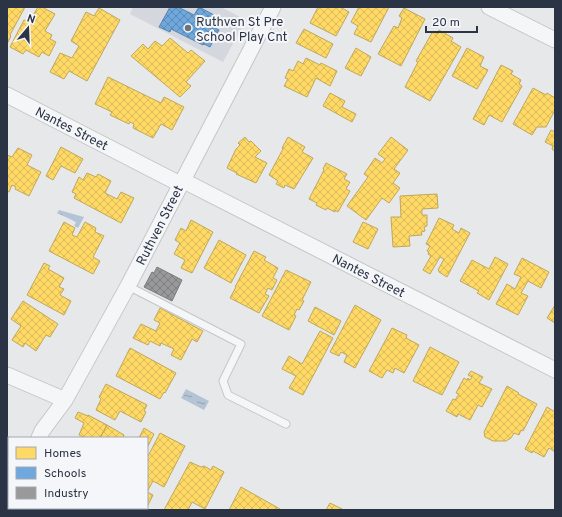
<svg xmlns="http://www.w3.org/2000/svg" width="562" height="517" viewBox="0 0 562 517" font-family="Overpass,sans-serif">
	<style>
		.built { fill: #d4d7dd }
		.water { fill: url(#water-ripples) }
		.homes { fill: url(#homes-cross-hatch); stroke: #bfa85c }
		.schools { fill: url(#schools-cross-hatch); stroke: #5b85af }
		.industry { fill: url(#industry-cross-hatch); stroke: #787b80 }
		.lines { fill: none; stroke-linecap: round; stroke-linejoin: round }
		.lane-casing { stroke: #c4c6c8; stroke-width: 9 }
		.street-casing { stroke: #c4c6c8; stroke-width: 17 }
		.lane { stroke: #f5f6f7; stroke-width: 7 }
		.street { stroke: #f5f6f7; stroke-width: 15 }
		.poi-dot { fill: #6c737f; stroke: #f4f6f9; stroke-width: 1.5 }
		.labels { text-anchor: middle; stroke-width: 4; stroke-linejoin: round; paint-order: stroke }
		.poi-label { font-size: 13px; fill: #2b3445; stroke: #f4f6f9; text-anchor: start }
		.street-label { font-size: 13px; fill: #2b3445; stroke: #f4f6f9 }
	</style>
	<defs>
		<pattern id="water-ripples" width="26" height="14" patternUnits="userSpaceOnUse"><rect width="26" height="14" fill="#b4c4d5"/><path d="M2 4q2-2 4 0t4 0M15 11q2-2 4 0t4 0" fill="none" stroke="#93a0af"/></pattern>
		<pattern id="homes-cross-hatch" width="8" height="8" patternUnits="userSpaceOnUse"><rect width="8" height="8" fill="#ffd966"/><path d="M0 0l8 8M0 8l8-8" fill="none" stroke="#dbbb5a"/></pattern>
		<pattern id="schools-cross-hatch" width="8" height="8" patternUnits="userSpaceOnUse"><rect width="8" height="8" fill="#6fa8dc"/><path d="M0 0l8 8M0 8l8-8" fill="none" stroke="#5b8ab4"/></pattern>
		<pattern id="industry-cross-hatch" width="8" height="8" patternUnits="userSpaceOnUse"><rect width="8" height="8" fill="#999"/><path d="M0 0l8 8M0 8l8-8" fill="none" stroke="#7d7e7f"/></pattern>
	</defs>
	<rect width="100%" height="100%" fill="#e6e8ea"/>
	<path class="built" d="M133 7H221L246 20 223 62 130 14Z"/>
	<path class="water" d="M59 210 84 217 78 228 74 226 76 222 57 213Z
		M186 389 209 401 204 410 181 398Z"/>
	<path class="homes" d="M7 7H25L10 35 11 36 7 44Z
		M38 7H42L55 14 45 31 52 35 50 39 56 42 49 56 42 52 39 57 26 50 23 54 10 47 24 20 29 22Z
		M318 7H340L349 12 336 36 310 23Z
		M359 7H389L371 42 354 34 358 26 351 22Z
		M99 8 120 20 87 81 69 71 64 79 50 72 60 53 72 58 79 46 71 41 86 12 94 16Z
		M404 8 425 19 401 66 378 54 394 26 398 28 402 18 399 16Z
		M304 29 333 44 326 58 296 43Z
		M439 30 453 38 451 41 461 47 430 101 405 87 418 62 416 61 433 31 437 34Z
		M170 38 188 53 191 50 205 61 186 82 191 86 180 97 131 56 143 44 148 49 155 41 162 46Z
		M356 48 371 57 361 76 345 68Z
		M467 48 484 57 480 66 488 70 477 89 452 76Z
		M306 58 320 65 321 63 337 71 330 86 316 78 307 97 284 86 288 79 285 78 289 69 293 71 298 61 303 64Z
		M501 65 513 71 511 74 521 80 519 84 522 86 502 122 489 115 484 125 473 119Z
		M108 77 161 103 164 97 184 107 172 130 161 124 153 138 133 128 134 124 130 122 129 124 110 115 112 112 95 104Z
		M533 88 546 95 547 93 555 98V110L546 127H537L532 135 513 124Z
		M330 93 345 101 342 107 356 114 352 122 323 106Z
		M551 130 555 132V152L552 149 553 146 545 142Z
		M245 137 249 142 251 141 261 151 255 157 267 163 256 183 236 174 237 173 227 168 236 149 240 145 238 143Z
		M288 137 305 147 302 152 313 158 294 189 285 185 284 188 276 184 278 181 269 175 283 149 282 148Z
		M391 137 408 150 394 169 400 173 393 183 400 188 389 203 382 198 366 220 347 206 368 177 364 174 375 158 382 163 385 159 378 154Z
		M61 147 83 159 75 173 61 166 53 180 46 176Z
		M18 148 32 155 27 165 41 172 29 196 15 189 16 187 12 185 9 192 7 191V155L12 157Z
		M326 163 347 174 344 179 350 182 346 189 350 191 338 212 335 210V212L327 208 326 210 316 205 317 203 309 199 324 170 323 169Z
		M87 173 96 177 98 174 111 181 105 193 117 199 121 192 134 198 121 223 74 198 76 194 72 192 79 177 83 180Z
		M437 194 438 208 422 209V215H427V226L424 227 425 231 421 232 422 235 409 236 410 246 393 247 391 217H401L400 196Z
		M439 218 454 225 452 229 459 233 461 228 470 233 447 277 439 272V271L438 270 444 259 440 257 430 274 423 270 431 256 428 254 429 252 427 251 430 246 426 244Z
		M191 220 213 232 192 273 181 268 185 260 174 254 180 243 175 240 181 228 186 231Z
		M64 222 75 228 72 235 77 237 85 222 96 228 95 232 104 236 93 257 100 261 93 274 49 251Z
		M363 222 378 229 368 249 353 242Z
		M219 240 246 255 231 283 204 268Z
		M254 251 266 257 264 260 278 268 273 278 277 280 272 290 268 288 265 294 269 296 259 313 230 298 236 287H235Z
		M495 257 508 264 489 300 477 293 479 291 460 281 472 260 489 269Z
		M522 258 549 272 541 288 528 281 521 293 528 296 518 315 496 304 507 284 515 289 521 277 514 274Z
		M44 263 50 266 48 269 64 278 59 287 64 289 60 295 71 301 64 315 27 295Z
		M286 270 311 282 302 300 304 301 299 310 297 309 294 315 296 316 289 330 262 316Z
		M23 301 58 324 50 337 46 335 36 351 25 343 23 347 12 340 21 326 11 319Z
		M355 305 381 320 355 368 344 362 347 355 341 352 339 356 330 352Z
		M555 305V323L547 318Z
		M315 307 341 321 334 335 308 321Z
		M160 308 203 331 197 342 192 339 181 360 171 355 174 349 161 343 160 346 150 341 148 345 133 338 141 324 156 331 160 323 154 320Z
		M392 328 407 335 406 338 419 345 404 373 395 368 393 373 387 370 382 378 369 371Z
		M320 331 333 338 303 395 289 388 296 376 282 369 289 356 302 364Z
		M430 347 459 362 442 395 413 381Z
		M130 348 176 373 165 393 164 392 160 399 116 376Z
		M471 371 483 377 479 383 492 389 482 407 478 405 470 420 458 414 457 417 446 411 453 399 455 400 459 394 456 393 464 378 467 380 468 378 470 380 472 377 468 375Z
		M106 384 147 405 144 411 146 412 141 422 120 411 115 420 96 410 101 399 99 397Z
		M507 386 519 393 518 394 537 404 523 431 521 430 519 435 514 433 511 438 506 441H493L485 437 484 432Z
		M547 407 555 412V452L549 448 544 457 533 451 532 453 525 449Z
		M78 412 88 416V415L107 425 100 438H86L79 435 84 423 75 418Z
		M107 425 124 435 123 438H100Z
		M144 428 154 434 148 446 147 445V438H139Z
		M160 433 185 446 164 487 153 481 147 492 153 495 147 507V458Z
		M190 462 201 467 204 466 211 470 213 466 224 472 205 509 192 502 188 510H164Z
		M241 487 280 509 279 510H229Z
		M330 503 344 510H326Z
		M119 508H140L139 510H118Z"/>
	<path class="schools" d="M170 7H178L194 15 199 7 216 16 212 24 214 26 213 27 219 30 210 47 204 44 203 45 171 29 170 32 159 27Z"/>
	<path class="industry" d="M157 267 182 280 172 301 144 287 152 272 154 273Z"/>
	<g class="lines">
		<defs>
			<path id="lane" d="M128 286 241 344 223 381 228 395 286 424"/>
			<path id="street" d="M489 7 555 40
				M7 95 180 184
				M182 180 555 370
				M7 375 65 400
				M39 438 42 431 65 400 128 286 273 7
				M90 508 94 510
				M31 510V508"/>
		</defs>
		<use href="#lane" class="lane-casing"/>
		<use href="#street" class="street-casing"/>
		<use href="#lane" class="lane"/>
		<use href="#street" class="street"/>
	</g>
	<circle class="poi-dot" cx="188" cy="28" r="4"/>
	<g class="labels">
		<g class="poi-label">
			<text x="196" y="26">Ruthven St Pre<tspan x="196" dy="15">School Play Cnt</tspan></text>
		</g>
		<g class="street-label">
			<text transform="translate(72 128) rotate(27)" y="5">Nantes Street</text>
			<text transform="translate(159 225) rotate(-63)" y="5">Ruthven Street</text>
			<text transform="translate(369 275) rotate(27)" y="5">Nantes Street</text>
		</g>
	</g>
	<rect width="562" height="517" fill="none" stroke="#2b3445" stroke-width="16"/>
	<rect x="8" y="437" width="140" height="72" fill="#f4f6f9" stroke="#a4a8b1"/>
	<rect x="16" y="447" width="20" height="12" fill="#ffd966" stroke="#a4a8b1"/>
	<text x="44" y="457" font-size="12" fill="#2b3445">Homes</text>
	<rect x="16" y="467" width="20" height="12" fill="#6fa8dc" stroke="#a4a8b1"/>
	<text x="44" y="477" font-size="12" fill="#2b3445">Schools</text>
	<rect x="16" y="487" width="20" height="12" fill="#999999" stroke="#a4a8b1"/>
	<text x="44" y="497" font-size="12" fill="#2b3445">Industry</text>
	<g transform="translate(28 28) rotate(19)" stroke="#f4f6f9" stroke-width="3" paint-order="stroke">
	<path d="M0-3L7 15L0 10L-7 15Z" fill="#2b3445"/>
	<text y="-6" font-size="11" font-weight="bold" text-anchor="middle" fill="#2b3445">N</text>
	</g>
	<path d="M426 26v6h51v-6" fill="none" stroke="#2b3445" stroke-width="2"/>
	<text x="432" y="26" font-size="12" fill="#2b3445" stroke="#f4f6f9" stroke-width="3" paint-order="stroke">20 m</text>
</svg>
